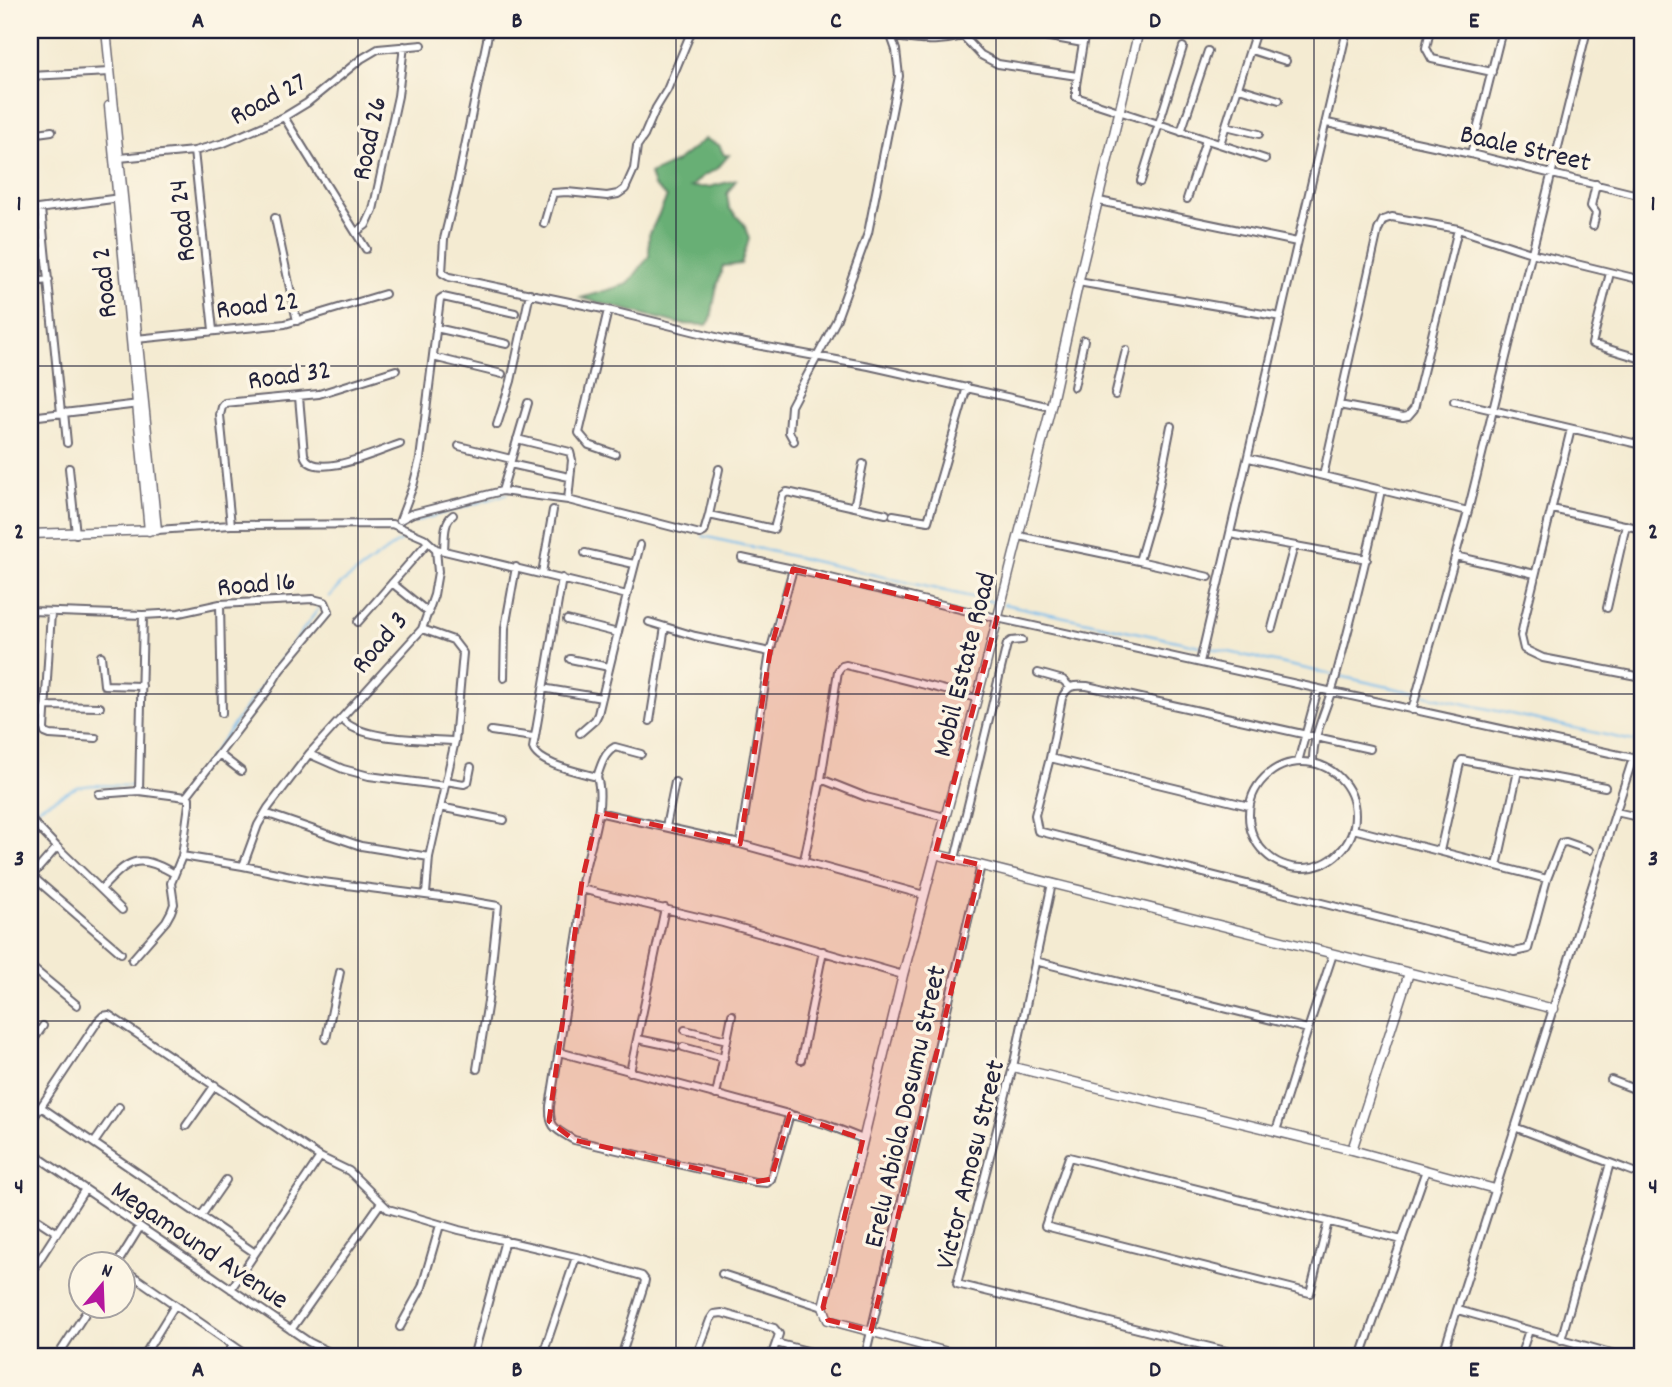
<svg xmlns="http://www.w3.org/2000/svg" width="1672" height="1387" viewBox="0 0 1672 1387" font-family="Dekko,sans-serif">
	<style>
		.forest { fill: #68af74; stroke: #456858; stroke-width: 2 }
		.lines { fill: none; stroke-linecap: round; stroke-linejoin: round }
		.stream { stroke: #77bbed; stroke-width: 2 }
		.street-casing { stroke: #6c6870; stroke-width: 10 }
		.secondary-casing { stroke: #6c6870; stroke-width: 11 }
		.street { stroke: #fff; stroke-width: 6 }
		.secondary { stroke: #fff; stroke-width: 8 }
		.marked { fill: #d62828; fill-opacity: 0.2; stroke: #d62828; stroke-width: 5; stroke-dasharray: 14 9; stroke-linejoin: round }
		.grid { fill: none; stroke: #22223b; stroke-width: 2; stroke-opacity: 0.55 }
		.labels { text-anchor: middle; stroke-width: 7; stroke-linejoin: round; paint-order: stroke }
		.street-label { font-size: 28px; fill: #22223b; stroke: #fcf5e5 }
		.neatline { fill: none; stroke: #22223b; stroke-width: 2.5 }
		.grid-label { font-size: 23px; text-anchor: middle; font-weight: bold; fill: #22223b }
	</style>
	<rect width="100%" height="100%" fill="#fcf5e5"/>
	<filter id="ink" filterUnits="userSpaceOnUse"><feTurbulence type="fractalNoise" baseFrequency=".0143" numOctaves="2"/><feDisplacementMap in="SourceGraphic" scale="14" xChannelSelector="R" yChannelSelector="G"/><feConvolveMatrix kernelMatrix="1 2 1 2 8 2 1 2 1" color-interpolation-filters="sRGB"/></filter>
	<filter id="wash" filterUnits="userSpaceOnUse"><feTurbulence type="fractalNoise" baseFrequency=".00686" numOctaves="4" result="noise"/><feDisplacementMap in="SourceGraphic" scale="28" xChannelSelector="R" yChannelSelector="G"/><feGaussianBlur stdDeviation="1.57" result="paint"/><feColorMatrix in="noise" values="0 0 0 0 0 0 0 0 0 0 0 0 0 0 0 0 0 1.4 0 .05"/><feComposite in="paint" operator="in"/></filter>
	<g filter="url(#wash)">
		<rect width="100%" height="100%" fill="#f4ebd2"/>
		<path class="forest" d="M705 139 719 145 724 155H729L717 169 703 176 691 187H709L736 180 727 194 729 208 744 224 749 239 741 264 723 266 716 290 711 319 707 325 680 324 581 298 628 284 649 256V235L667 197 654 186 650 174 676 162Z"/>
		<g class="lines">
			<path class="stream" d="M414 522 507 494
				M703 536 998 603
				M329 597 342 583 401 540
				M1004 604 1200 646
				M1206 647 1334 675
				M1339 676 1642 743
				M184 792 319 608
				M30 812 77 787 93 785 133 786"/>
		</g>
	</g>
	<g filter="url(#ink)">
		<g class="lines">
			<defs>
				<path id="street" d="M489 30 456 190 444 239 442 273 449 277 608 310
					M1011 30 1083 43 1076 85V97L1265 159
					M1430 30 1426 48 1432 59 1492 72
					M891 36C928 43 948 42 983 30
					M964 37 981 55 998 64 1077 76
					M1083 43 1086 30
					M1251 50 1286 61
					M30 76 110 72
					M1239 88 1279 100
					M284 117 366 249
					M1327 123 1471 154 1642 196
					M1226 126 1259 134
					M1181 132 1208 51
					M30 134 52 131
					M1220 144 1255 34 1245 30
					M194 151 213 330
					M1471 154 1502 30
					M119 158 194 151 224 143 284 117 307 103 361 59 378 49 422 45
					M1141 181 1183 47
					M1636 194 1642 166
					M1187 199 1206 140
					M1099 201 1297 242
					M41 209 61 413
					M30 210 120 198
					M275 218 297 321
					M544 224 553 193 567 192 607 196 618 194 625 189 634 169 637 146 644 136 656 108 667 90 692 30
					M1593 226 1596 213 1591 206 1596 184
					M356 232 366 225 373 210 398 96 404 46
					M1610 273 1592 344 1642 359
					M30 282 49 280
					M1078 282 1281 317
					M436 328 507 344
					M136 339 285 324 385 294
					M433 357 502 374
					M1074 387 1084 340
					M1115 395 1126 350
					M299 397 304 454C311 483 381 450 400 444
					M1454 401 1642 445
					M1339 405 1403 417 1408 416 1414 409 1458 229
					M64 412 67 443
					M30 417 139 404
					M497 425 511 381 530 293
					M1571 429 1524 621 1521 636 1524 649 1543 658 1642 677
					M794 441 789 432 791 406 836 321 868 233 899 76 896 50 891 36 867 30
					M459 446 511 459
					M615 454 589 445 579 433 608 310 724 339 869 366 1051 407
					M1249 458 1468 511
					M510 464 569 477
					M69 468 76 534
					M1323 476 1378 230 1383 220 1392 217 1458 229 1531 253 1642 280
					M502 491 528 403
					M568 500 700 534 704 532 709 515 774 529 783 495 787 492 886 514
					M854 507 863 464
					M1552 509 1642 529
					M709 515 719 469
					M893 515 928 521 967 387
					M400 520 413 486 420 459 440 299 443 297 515 313
					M400 520 411 514 502 491 568 500 572 460 570 452 517 439
					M231 525 220 415 222 407 225 403 319 394 396 370
					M157 530 231 525 392 524 424 538 436 549 438 572 434 595 422 629 309 754 268 808 258 825 243 866 182 856
					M1230 534 1367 559
					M1019 536 1139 561 1155 506 1171 426
					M436 549 627 595 640 545
					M444 550C445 539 443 522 453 515
					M585 553 634 564
					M1455 556 1535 574
					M742 558 793 569
					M1139 561 1209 577
					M542 573 553 510
					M562 578 533 748C539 765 580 772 597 777 607 808 585 856 581 889
					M392 583 429 613
					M220 604 222 713
					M1607 608 1626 525
					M30 611 143 615 179 613 220 604 313 599 325 602 329 611 280 670 268 690 186 797
					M51 612 44 729 45 733 50 735 96 738
					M567 620 618 633
					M358 622 428 542
					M649 622 695 636 770 652
					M1272 628 1294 546
					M101 656 104 685 142 686
					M570 659 609 667
					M1200 662 1347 30
					M1038 673 1063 680 1070 687
					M504 678 505 628 516 567
					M548 689 602 698
					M45 706 100 707
					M1412 710 1468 511 1587 30
					M342 719C360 741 427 739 455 741
					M650 721 665 627
					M491 731 533 737
					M580 733 595 720 598 714 627 595
					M1370 749 1087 686C1073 685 1068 685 1062 698L1050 758 1035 815 1038 831 1046 833 1514 952 1528 949 1547 879 1561 843 1566 842 1589 850
					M219 754 241 771
					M309 754 343 769 369 776 445 786
					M1050 758 1249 806
					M1298 762 1318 689
					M1249 815a53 53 0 1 1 106 0a53 53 0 1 1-106 0Z
					M1313 763C1312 735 1328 706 1335 680 1352 617 1368 554 1381 490
					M1518 771 1605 787
					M597 777C601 765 604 753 615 747L641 754
					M821 779 866 797 945 817
					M446 781 464 784 468 782 471 767
					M99 794 139 791
					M440 807 504 820
					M598 812 740 844 924 895
					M1616 812 1642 818
					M265 813 361 846 429 857 455 741 463 653 453 640 422 629
					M33 822 57 847
					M666 827 675 782
					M1353 829 1547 879
					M740 844 770 652 793 569 997 618 1642 760
					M1440 851 1460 763 1462 760 1518 771 1497 866
					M955 859 1007 644 1011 641 1022 640
					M804 860 821 779 838 671 842 666 846 665 977 698
					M243 866 315 881 457 899 498 906 488 1001 477 1069
					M32 876 121 953
					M30 878 57 847 122 910
					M1052 883 1013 1067 957 1284 1250 1357
					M101 889C127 862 136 851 173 873
					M426 894 429 857
					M132 960 166 921 171 912 174 904 171 883 182 856 189 804V798L186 797 139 791 143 615
					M1035 961 1308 1029 1333 954
					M30 966 77 1005
					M685 1030 727 1040
					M326 1039 340 972
					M638 1039 676 1047
					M30 1045 43 1026
					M683 1047 724 1058
					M559 1052 825 1124 863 1139
					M801 1060 823 951
					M630 1072 665 908
					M1611 1080 1642 1092
					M716 1095 732 1015
					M41 1107 255 1253
					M790 1114 771 1179 767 1183 755 1182 574 1140C555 1129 549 1128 550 1106L579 925 581 889 723 923 903 975
					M30 1123 98 1021 103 1016 109 1015 320 1157 349 1171 388 1209 459 1230 576 1257 642 1276 645 1280 644 1285 621 1357
					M186 1126 215 1085
					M1517 1128 1642 1175
					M1276 1131 1308 1029
					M94 1143 119 1107
					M30 1146 40 1157
					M30 1153 41 1159 309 1342 339 1357
					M30 1215 56 1232
					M201 1216 226 1180
					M1328 1222 1310 1293 1045 1226 1069 1157 1402 1240
					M117 1264 140 1227
					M122 1268 250 1357
					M30 1274 85 1189
					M722 1274 823 1307
					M231 1289 320 1157
					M1458 1310 1625 1357
					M400 1327 422 1287 440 1225
					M291 1330 380 1204
					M1561 1340 1610 1163
					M475 1350 505 1240
					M57 1357 90 1306
					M143 1357 175 1305
					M226 1357 233 1345
					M542 1357 576 1257
					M696 1357 710 1320 714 1314 722 1313 774 1328 779 1334 776 1343 831 1357
					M771 1357 776 1343
					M865 1357 981 865
					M1361 1357 1426 1170
					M1442 1357 1633 758
					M1520 1357 1529 1330"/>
				<path id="secondary" d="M109 106 149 531
					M30 534 157 530 106 30
					M935 854 1554 1009
					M1409 973 1352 1150 1495 1189
					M1013 1067 1352 1150
					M966 1357 828 1320 823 1307 903 975 982 680 1051 407 1082 267 1139 30"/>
			</defs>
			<use href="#street" class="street-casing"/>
			<use href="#secondary" class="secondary-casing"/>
			<use href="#street" class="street"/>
			<use href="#secondary" class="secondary"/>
		</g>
	</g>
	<path class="marked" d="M793 569 997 618 935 854 981 865 871 1331 828 1320 823 1307 863 1139 790 1114 771 1179 755 1182 574 1140 549 1121 582 881 598 812 740 844 770 652Z"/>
	<path class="grid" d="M358 30V1357M676 30V1357M996 30V1357M1314 30V1357M30 366H1642M30 694H1642M30 1021H1642"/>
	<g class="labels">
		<g class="street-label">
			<text transform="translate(267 97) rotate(-28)" y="10">Road 27</text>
			<text transform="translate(367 138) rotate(-78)" y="10">Road 26</text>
			<text transform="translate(1526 146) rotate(13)" y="10">Baale Street</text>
			<text transform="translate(180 221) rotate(-96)" y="10">Road 24</text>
			<text transform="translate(102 283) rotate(-96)" y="10">Road 2</text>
			<text transform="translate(257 303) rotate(-7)" y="10">Road 22</text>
			<text transform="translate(289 373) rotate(-8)" y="10">Road 32</text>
			<text transform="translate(256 582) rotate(-5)" y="10">Road 16</text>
			<text transform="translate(378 641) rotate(-50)" y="10">Road 3</text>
			<text transform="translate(962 664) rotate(-76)" y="10">Mobil Estate Road</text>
			<text transform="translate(903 1106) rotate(-77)" y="10">Erelu Abiola Dosumu Street</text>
			<text transform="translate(968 1164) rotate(-76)" y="10">Victor Amosu Street</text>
			<text transform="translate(201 1243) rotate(34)" y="10">Megamound Avenue</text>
		</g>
	</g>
	<rect width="1672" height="1387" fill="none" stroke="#fcf5e5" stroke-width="77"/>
	<g transform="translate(102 1285) rotate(19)"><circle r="33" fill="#fcf5e5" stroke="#a5a1a1" stroke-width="2"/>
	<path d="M0-5L12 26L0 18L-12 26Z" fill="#b5179e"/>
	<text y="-10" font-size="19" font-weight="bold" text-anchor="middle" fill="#22223b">N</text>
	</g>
	<rect x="38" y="38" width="1596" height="1310" class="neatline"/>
	<g class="grid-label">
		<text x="198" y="27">A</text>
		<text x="517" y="27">B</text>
		<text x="836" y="27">C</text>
		<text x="1155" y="27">D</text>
		<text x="1474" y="27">E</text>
		<text x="19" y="210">1</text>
		<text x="1653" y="210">1</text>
		<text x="19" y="538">2</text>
		<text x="1653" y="538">2</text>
		<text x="19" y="865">3</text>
		<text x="1653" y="865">3</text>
		<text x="19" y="1193">4</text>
		<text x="1653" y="1193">4</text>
		<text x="198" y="1376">A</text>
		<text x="517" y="1376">B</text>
		<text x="836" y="1376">C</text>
		<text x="1155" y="1376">D</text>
		<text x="1474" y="1376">E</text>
	</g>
</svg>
